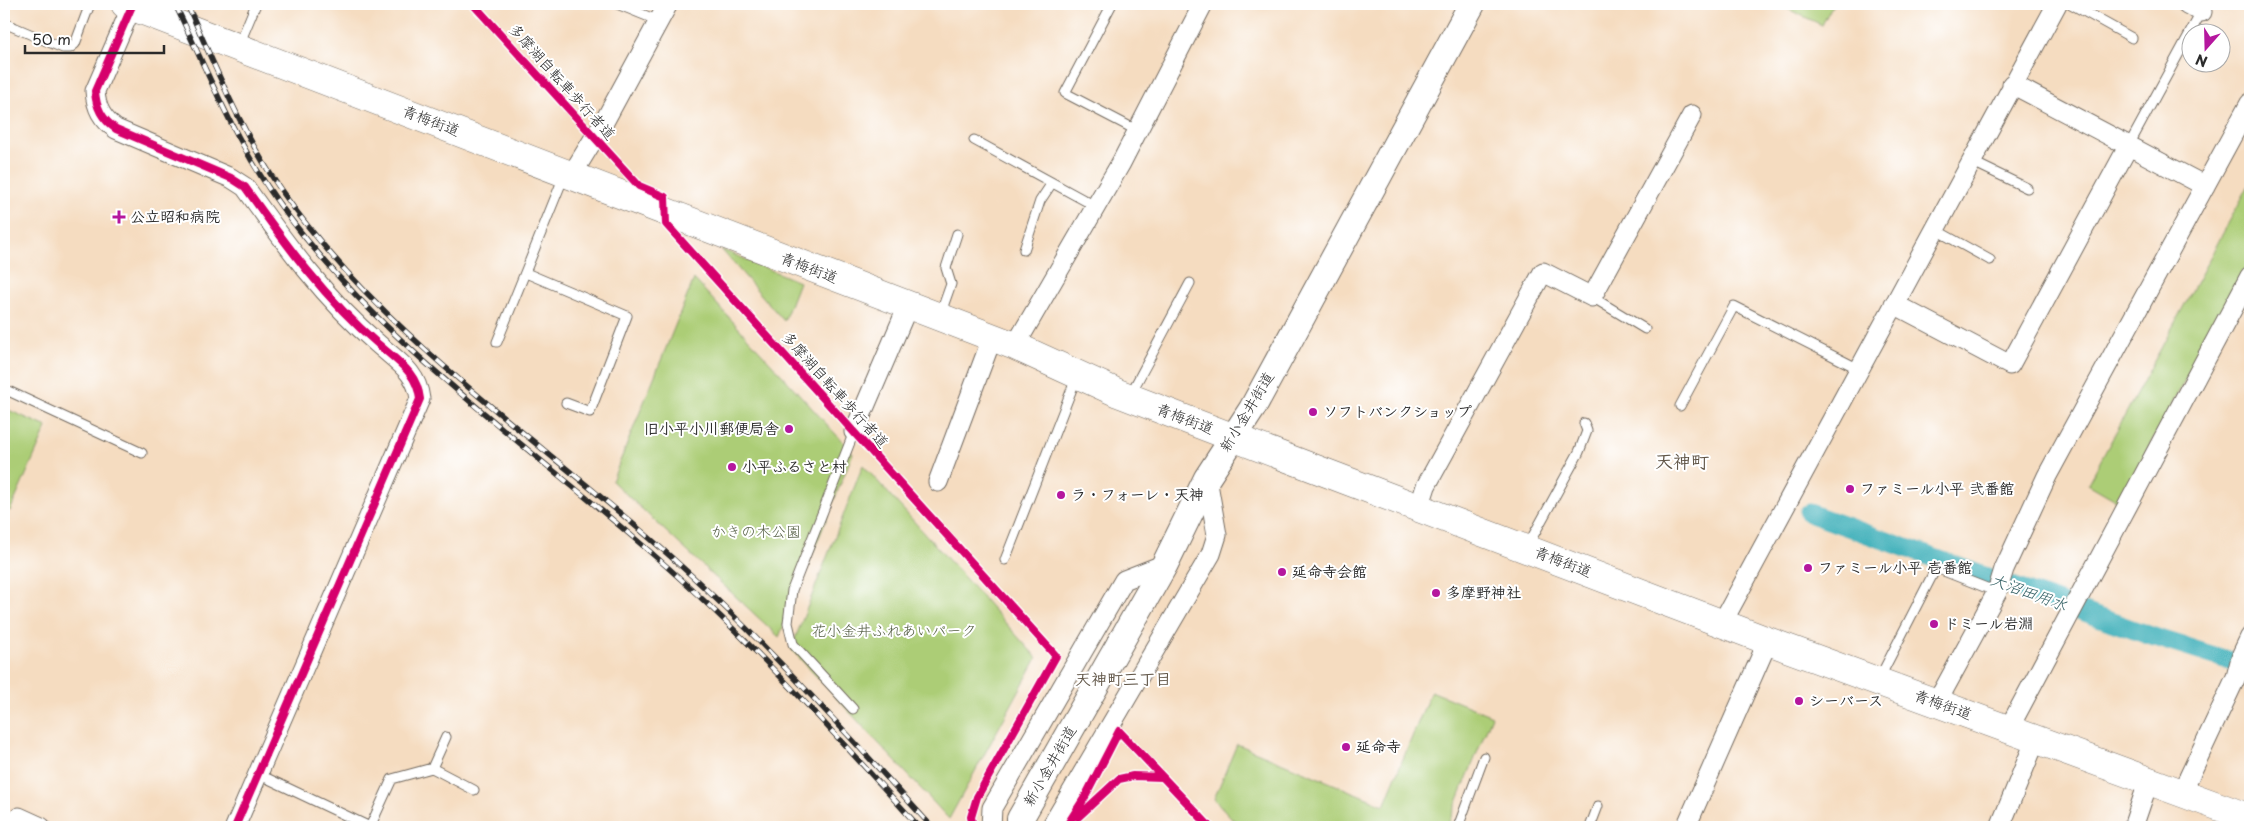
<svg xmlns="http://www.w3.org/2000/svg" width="2254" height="831" viewBox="0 0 2254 831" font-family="'Playpen Sans','Klee One',sans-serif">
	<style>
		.green { fill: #accd76; stroke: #6c7c50 }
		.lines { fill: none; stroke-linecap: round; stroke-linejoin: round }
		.canal { stroke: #40b0ba; stroke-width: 19 }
		.lane-casing { stroke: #72695f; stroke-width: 11 }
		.street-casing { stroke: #72695f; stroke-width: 21 }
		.secondary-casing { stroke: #72695f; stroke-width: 28 }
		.primary-casing { stroke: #72695f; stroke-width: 29 }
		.lane { stroke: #fff; stroke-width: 9 }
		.street { stroke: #fff; stroke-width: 19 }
		.secondary { stroke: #fff; stroke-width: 26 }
		.primary { stroke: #fff; stroke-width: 28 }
		.rail-casing { stroke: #2b2b2b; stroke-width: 5.5 }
		.rail { stroke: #fff; stroke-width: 4; stroke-dasharray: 11; stroke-linecap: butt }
		.cycleway-casing { stroke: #fff; stroke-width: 11 }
		.cycleway { stroke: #d6006c; stroke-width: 8 }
		.poi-dot { fill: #b5179e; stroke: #fff; stroke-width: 2 }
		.labels { text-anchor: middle; stroke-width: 4; stroke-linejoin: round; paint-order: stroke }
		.street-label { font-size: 15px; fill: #2b2b2b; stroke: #fff }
		.poi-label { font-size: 15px; font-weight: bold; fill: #2b2b2b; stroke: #fff; text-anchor: start }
		.park-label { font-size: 15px; fill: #525c42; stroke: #fff }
		.water-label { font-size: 16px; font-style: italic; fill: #336064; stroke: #fff }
		.neighbourhood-label { font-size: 16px; font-weight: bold; fill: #605547; stroke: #fff }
		.quarter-label { font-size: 18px; font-weight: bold; fill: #605547; stroke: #fff }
	</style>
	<rect width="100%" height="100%" fill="#fff"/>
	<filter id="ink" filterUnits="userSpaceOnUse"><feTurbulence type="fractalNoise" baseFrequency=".02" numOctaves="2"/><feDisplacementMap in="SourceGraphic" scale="10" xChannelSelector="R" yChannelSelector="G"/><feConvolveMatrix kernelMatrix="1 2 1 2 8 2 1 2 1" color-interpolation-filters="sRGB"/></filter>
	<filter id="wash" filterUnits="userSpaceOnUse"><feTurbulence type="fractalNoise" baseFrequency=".0096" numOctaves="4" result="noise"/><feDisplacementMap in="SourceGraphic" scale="20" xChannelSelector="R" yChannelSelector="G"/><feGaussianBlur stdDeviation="1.12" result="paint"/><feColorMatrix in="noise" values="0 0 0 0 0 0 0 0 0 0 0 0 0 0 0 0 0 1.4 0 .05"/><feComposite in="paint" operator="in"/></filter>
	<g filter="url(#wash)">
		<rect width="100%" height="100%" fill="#f5dcc0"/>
		<path class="green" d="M1777 4H1833L1822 25Z
			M2250 183V260L2119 502 2088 484Z
			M721 249 799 282 784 321Z
			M694 279 853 453 779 637 612 481Z
			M4 408 47 427 10 511 4 508Z
			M863 465 1037 658 949 819 791 649Z
			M1431 691 1492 716 1447 827H1240L1214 799 1237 744 1384 805Z"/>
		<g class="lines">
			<path class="canal" d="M1809 513 2151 636 2250 667"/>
		</g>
	</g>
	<g filter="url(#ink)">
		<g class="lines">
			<defs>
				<path id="lane" d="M617 4 659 21
					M1112 4 1065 93 1138 131
					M2071 4 2132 38
					M4 23 63 48H70L75 44 90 4
					M239 45 256 4
					M974 140 1095 206
					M2129 145 2203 9
					M1971 161 2027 188
					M1934 229 1990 260
					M1024 250 1040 201 1052 183
					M526 273 627 316 590 412 566 403
					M1592 297 1645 329
					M940 315 951 284 946 268 957 234
					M497 342 564 176
					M4 389 142 453
					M1130 395 1190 283
					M1680 406 1734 306 1859 369
					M1527 547 1579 452 1587 431 1584 423
					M1005 560 1077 376
					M1879 679 1936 568 1997 592
					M853 709 793 644 788 623 792 590 854 432
					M432 768 446 737
					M258 774 370 827 392 779 432 768 474 790
					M1458 827 1484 757
					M1590 827 1598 806"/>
				<path id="street" d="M2187 4 2202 12
					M132 6 95 91C96 108 102 119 116 129L231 178 245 187C285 243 325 299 378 344 398 362 417 372 420 399L235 827
					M2012 84 2205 186
					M571 176 604 122 668 4
					M1894 304 2010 365 2129 145
					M1015 346 1121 163 1203 4
					M854 432 908 306
					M938 482 992 338
					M1419 508 1426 486 1543 272 1592 297 1692 115
					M1722 623 2057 4
					M1937 702 1997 592 2004 569 2047 476 2250 103
					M2009 728 2250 276
					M2182 792 2236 677 2242 654 2250 637
					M19 817 41 827
					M991 827 992 808 1124 580 1165 564
					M1051 827 1211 554 1217 535 1207 478
					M1686 827 1768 641
					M2000 827 2036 739
					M2133 827 2149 780"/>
				<path id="secondary" d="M1020 819 1165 564 1207 478 1252 409 1472 4"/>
				<path id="primary" d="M125 4 1015 346 1118 393 1198 424 1768 641 2250 818"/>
			</defs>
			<use href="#lane" class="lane-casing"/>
			<use href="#street" class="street-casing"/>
			<use href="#secondary" class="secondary-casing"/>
			<use href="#primary" class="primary-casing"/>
			<use href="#lane" class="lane"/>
			<use href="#street" class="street"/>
			<use href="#secondary" class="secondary"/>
			<use href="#primary" class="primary"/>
			<defs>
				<path id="rail" d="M175 4C210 77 239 152 289 217 390 351 531 447 656 557 751 640 835 734 919 827
					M187 4C216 68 241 132 281 190 384 338 537 437 670 556 764 640 847 734 932 827"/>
			</defs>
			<use href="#rail" class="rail-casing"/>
			<use href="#rail" class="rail"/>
			<defs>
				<path id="cycleway" d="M473 4 639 186 665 197 666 224 1056 656 977 797 971 817 973 827
					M132 6 95 91C96 108 102 119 116 129L231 178 245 187C285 243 325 299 378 344 398 362 417 372 420 399L235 827
					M1078 817 1119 779 1133 776 1162 777
					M1066 827 1085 797 1119 731 1210 827"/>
			</defs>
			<use href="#cycleway" class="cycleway-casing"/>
			<use href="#cycleway" class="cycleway"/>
		</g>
	</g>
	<g class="poi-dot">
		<path d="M116.5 209.5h5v5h5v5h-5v5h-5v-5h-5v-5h5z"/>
		<circle cx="1313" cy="412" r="5"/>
		<circle cx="789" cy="429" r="5"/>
		<circle cx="732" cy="467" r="5"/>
		<circle cx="1850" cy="489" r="5"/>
		<circle cx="1061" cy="495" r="5"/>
		<circle cx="1808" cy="568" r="5"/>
		<circle cx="1282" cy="572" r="5"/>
		<circle cx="1436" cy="593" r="5"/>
		<circle cx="1934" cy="624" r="5"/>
		<circle cx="1799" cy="701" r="5"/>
		<circle cx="1346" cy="747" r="5"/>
	</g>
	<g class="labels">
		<g class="street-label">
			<text transform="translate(562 82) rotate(48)" y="5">多摩湖自転車歩行者道</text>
			<text transform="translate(431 121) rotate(21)" y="5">青梅街道</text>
			<text transform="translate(809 268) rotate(21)" y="5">青梅街道</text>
			<text transform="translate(835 390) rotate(48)" y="5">多摩湖自転車歩行者道</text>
			<text transform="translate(1247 412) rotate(-59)" y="5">新小金井街道</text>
			<text transform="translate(1185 419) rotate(21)" y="5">青梅街道</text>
			<text transform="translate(1563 562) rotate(21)" y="5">青梅街道</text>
			<text transform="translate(1943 705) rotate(20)" y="5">青梅街道</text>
			<text transform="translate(1050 766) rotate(-60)" y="5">新小金井街道</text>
		</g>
		<g class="poi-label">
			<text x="130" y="222">公立昭和病院</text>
			<text x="1323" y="417">ソフトバンクショップ</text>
			<text x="779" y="434" text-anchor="end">旧小平小川郵便局舎</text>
			<text x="742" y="472">小平ふるさと村</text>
			<text x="1860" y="494">ファミール小平 弐番館</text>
			<text x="1071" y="500">ラ・フォーレ・天神</text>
			<text x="1818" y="573">ファミール小平 壱番館</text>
			<text x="1292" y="577">延命寺会館</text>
			<text x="1446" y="598">多摩野神社</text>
			<text x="1944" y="629">ドミール岩淵</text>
			<text x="1809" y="706">シーバース</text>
			<text x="1356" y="752">延命寺</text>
		</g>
		<g class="park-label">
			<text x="756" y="537">かきの木公園</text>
			<text x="894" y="636">花小金井ふれあいパーク</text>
		</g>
		<g class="water-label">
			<text transform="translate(2029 592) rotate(20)" y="6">大沼田用水</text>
		</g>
		<g class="neighbourhood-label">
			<text x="1123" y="685">天神町三丁目</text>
		</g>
		<g class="quarter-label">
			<text x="1682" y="468">天神町</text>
		</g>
	</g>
	<rect width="2254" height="831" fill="none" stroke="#fff" stroke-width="20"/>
	<g transform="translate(2206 48) rotate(200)"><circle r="24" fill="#ffffff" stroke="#aaaaaa"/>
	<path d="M0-4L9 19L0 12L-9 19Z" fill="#b5179e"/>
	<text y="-8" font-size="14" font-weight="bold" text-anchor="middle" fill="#2b2b2b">N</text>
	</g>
	<path d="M25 45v8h139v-8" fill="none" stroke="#2b2b2b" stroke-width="2.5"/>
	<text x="32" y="45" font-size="15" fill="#2b2b2b" stroke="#ffffff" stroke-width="4" paint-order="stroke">50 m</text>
</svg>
